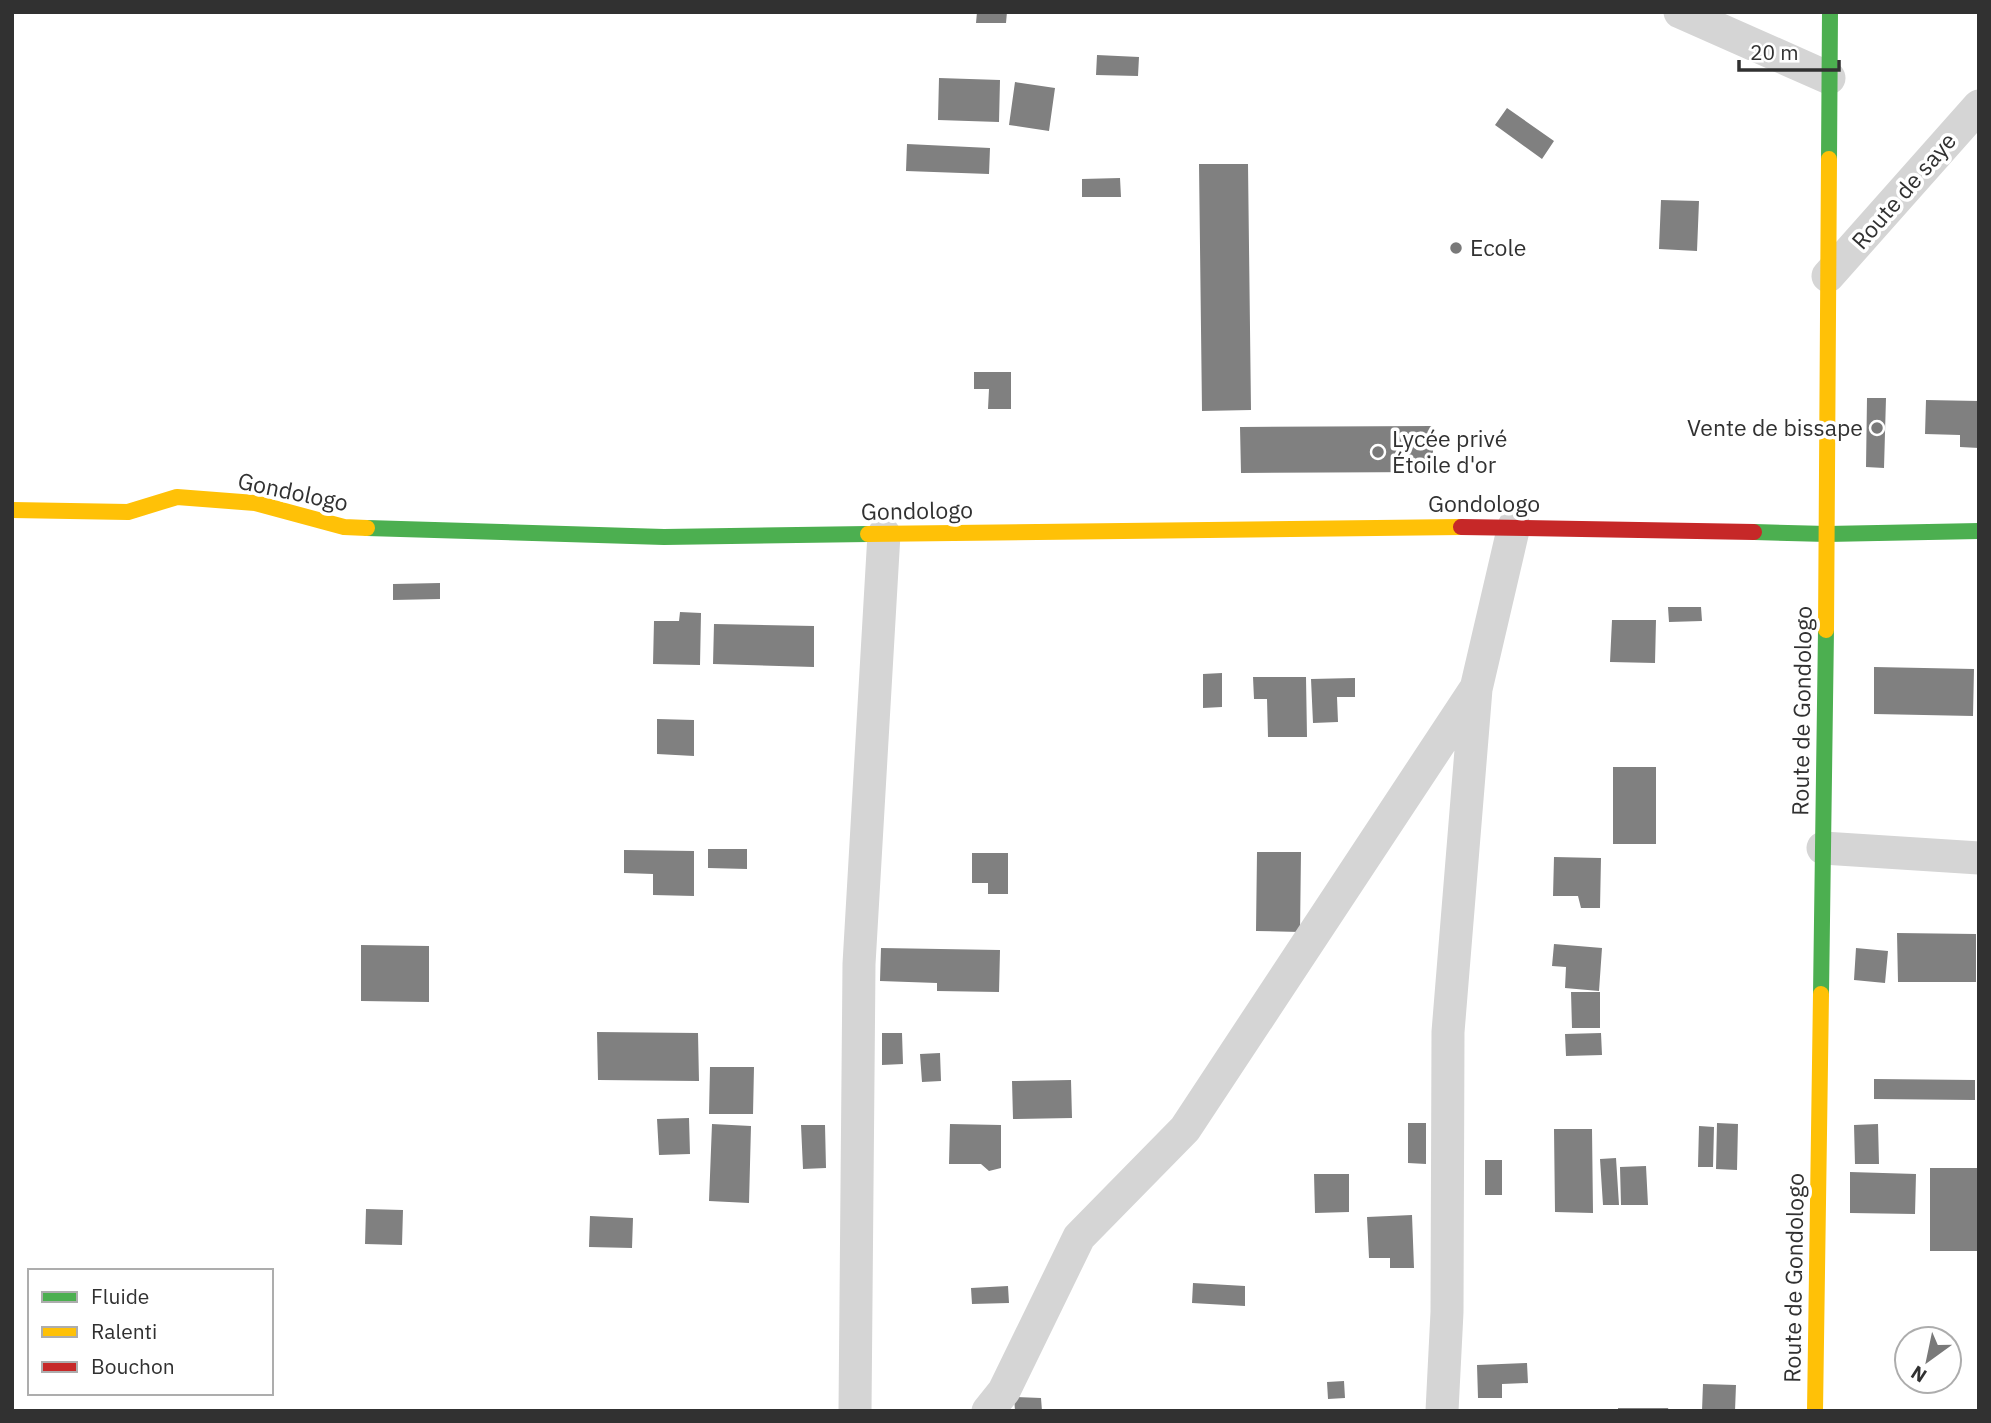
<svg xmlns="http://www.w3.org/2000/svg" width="1991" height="1423" viewBox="0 0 1991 1423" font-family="'IBM Plex Sans',sans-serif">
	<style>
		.building { fill: #808080 }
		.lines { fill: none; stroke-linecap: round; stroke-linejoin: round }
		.street { stroke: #d5d5d5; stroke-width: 33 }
		.fast { stroke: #4caf50; stroke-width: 16 }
		.slow { stroke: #ffc107; stroke-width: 16 }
		.jam { stroke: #c62828; stroke-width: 16 }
		.poi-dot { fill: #797979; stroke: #fff; stroke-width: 2.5 }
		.labels { text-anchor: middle; stroke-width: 7; stroke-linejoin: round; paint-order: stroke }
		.street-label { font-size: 23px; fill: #313131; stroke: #fff }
		.poi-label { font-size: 23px; fill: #313131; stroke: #fff; text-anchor: start }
	</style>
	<rect width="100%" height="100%" fill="#fff"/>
	<path class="building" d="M977 12H1007L1006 23H976Z
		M1097 55 1139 57 1138 76 1096 75Z
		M939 78 1000 80 999 122 938 120Z
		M1015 82 1055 88 1049 131 1009 125Z
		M1507 108 1554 141 1542 159 1495 125Z
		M907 144 990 148 989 174 906 171Z
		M1199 164H1248L1251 410 1202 411Z
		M1120 178 1121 197H1082V179Z
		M1661 200 1699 201 1697 251 1659 249Z
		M974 372H1011V409H988L989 389H974Z
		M1867 398H1886L1884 468 1866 467Z
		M1926 400 1979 401V448L1960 447V435L1925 434Z
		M1433 426V472L1241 473 1240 427Z
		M440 583V599L393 600V584Z
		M1668 607H1701L1702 621 1669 622Z
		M680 612 701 613 700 665 653 664 654 621H679Z
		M1612 620H1656L1655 663 1610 662Z
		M714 624 814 626V667L713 664Z
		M1874 667 1974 669 1973 716 1874 714Z
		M1222 673V707L1203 708V674Z
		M1253 677H1306L1307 737H1268L1267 699H1254Z
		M1355 678V697H1337L1338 722 1313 723 1311 679Z
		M657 719 694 720V756L657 754Z
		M1613 767H1656V844H1613Z
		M708 849H747V869L708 868Z
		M624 850 694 851V896L653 895V874L624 873Z
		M1257 852H1301L1300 932 1256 931Z
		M972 853H1008V894H988V883H972Z
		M1554 857 1601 858 1600 908H1581L1578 896H1553Z
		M1897 933 1976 934V982H1898Z
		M1554 944 1602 948 1599 991 1565 988 1566 967 1552 966Z
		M361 945 429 946V1002L361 1001Z
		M881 948 1000 950 999 992 937 991V983L880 981Z
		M1856 948 1888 951 1885 983 1854 980Z
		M1571 992H1600V1028H1572Z
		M597 1032 698 1033 699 1081 598 1080Z
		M882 1033H902L903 1064 882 1065Z
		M1601 1033 1602 1055 1566 1056 1565 1034Z
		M940 1053 941 1081 922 1082 920 1054Z
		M710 1067H754L753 1114H709Z
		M1874 1079 1975 1080V1100L1874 1099Z
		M1071 1080 1072 1118 1013 1119 1012 1081Z
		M689 1118 690 1154 659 1155 657 1119Z
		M1408 1123H1426V1164L1408 1163Z
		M1717 1123 1738 1124 1737 1170 1716 1169Z
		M712 1124 751 1126 749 1203 709 1201Z
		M950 1124 1001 1125V1168L989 1171 981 1164H949Z
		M1878 1124 1879 1164H1855L1854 1125Z
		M801 1125H825L826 1168 803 1169Z
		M1699 1126 1714 1127 1713 1167H1698Z
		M1554 1129H1592L1593 1213 1555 1212Z
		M1616 1158 1619 1205H1603L1600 1159Z
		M1485 1160H1502V1195H1485Z
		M1646 1166 1648 1205H1621L1620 1167Z
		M1930 1168H1978L1979 1251H1930Z
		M1850 1172 1916 1174 1915 1214 1850 1213Z
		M1314 1174H1349V1212L1315 1213Z
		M366 1209 403 1210 402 1245 365 1244Z
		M1412 1215 1414 1268H1390V1258H1369L1367 1217Z
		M590 1216 633 1218 632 1248 589 1247Z
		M1193 1283 1245 1286V1306L1192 1303Z
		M1008 1286 1009 1303 972 1304 971 1288Z
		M1527 1363 1528 1383 1502 1384V1398H1478L1477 1365Z
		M1344 1381 1345 1398 1328 1399 1327 1382Z
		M1703 1384 1736 1385 1735 1411H1702Z
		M1014 1397 1041 1398 1042 1411H1015Z
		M1618 1408H1668L1669 1411H1618Z"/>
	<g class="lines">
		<path class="street" d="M1680 12 1829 78
			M1828 276 1979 106
			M1823 848 1979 858
			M855 1411 859 964 884 534
			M988 1411 1004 1391 1079 1237 1185 1129 1474 691
			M1442 1411 1447 1312 1448 1032 1476 689 1514 526"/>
		<path class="fast" d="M1829 159 1830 12
			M367 528 664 537 868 534
			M1754 532 1827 534 1979 531
			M1821 994 1826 630"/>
		<path class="slow" d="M12 510 128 512 177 497 255 503 344 527 367 528
			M868 534 1461 527
			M1826 630 1829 159
			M1815 1411 1821 994"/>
		<path class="jam" d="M1461 527 1754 532"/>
	</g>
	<g class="poi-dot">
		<circle cx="1456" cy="248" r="7"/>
		<circle cx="1877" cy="428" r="7"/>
		<circle cx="1378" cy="452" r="7"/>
	</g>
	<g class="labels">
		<g class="street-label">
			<text transform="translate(1904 191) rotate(-49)" y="8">Route de saye</text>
			<text transform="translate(293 492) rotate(12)" y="8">Gondologo</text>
			<text x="1484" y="512">Gondologo</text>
			<text transform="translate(917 511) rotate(-1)" y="8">Gondologo</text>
			<text transform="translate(1802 711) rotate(-89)" y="8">Route de Gondologo</text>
			<text transform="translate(1794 1278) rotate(-89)" y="8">Route de Gondologo</text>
		</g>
		<g class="poi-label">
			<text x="1470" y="256">Ecole</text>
			<text x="1863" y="436" text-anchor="end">Vente de bissape</text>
			<text x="1392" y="447">Lycée privé<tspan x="1392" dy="26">Étoile d'or</tspan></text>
		</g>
	</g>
	<rect width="1991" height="1423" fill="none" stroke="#313131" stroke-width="28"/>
	<rect x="28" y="1269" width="245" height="126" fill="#ffffff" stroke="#adadad" stroke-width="2"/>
	<rect x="42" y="1292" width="35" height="10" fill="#4caf50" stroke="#adadad" stroke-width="2"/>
	<text x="91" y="1304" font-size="21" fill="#313131">Fluide</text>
	<rect x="42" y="1327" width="35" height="10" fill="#ffc107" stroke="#adadad" stroke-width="2"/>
	<text x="91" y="1339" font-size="21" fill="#313131">Ralenti</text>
	<rect x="42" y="1362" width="35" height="10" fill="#c62828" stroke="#adadad" stroke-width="2"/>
	<text x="91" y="1374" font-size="21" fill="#313131">Bouchon</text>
	<g transform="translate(1928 1360) rotate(213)"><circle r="33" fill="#ffffff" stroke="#adadad" stroke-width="2"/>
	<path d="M0-5L12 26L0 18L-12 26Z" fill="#797979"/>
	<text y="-10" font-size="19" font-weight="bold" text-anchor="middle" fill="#313131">N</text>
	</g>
	<path d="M1739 60v10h100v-10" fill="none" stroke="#313131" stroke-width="3.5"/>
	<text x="1750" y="60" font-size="21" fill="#313131" stroke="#ffffff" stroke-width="5" paint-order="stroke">20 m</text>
</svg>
